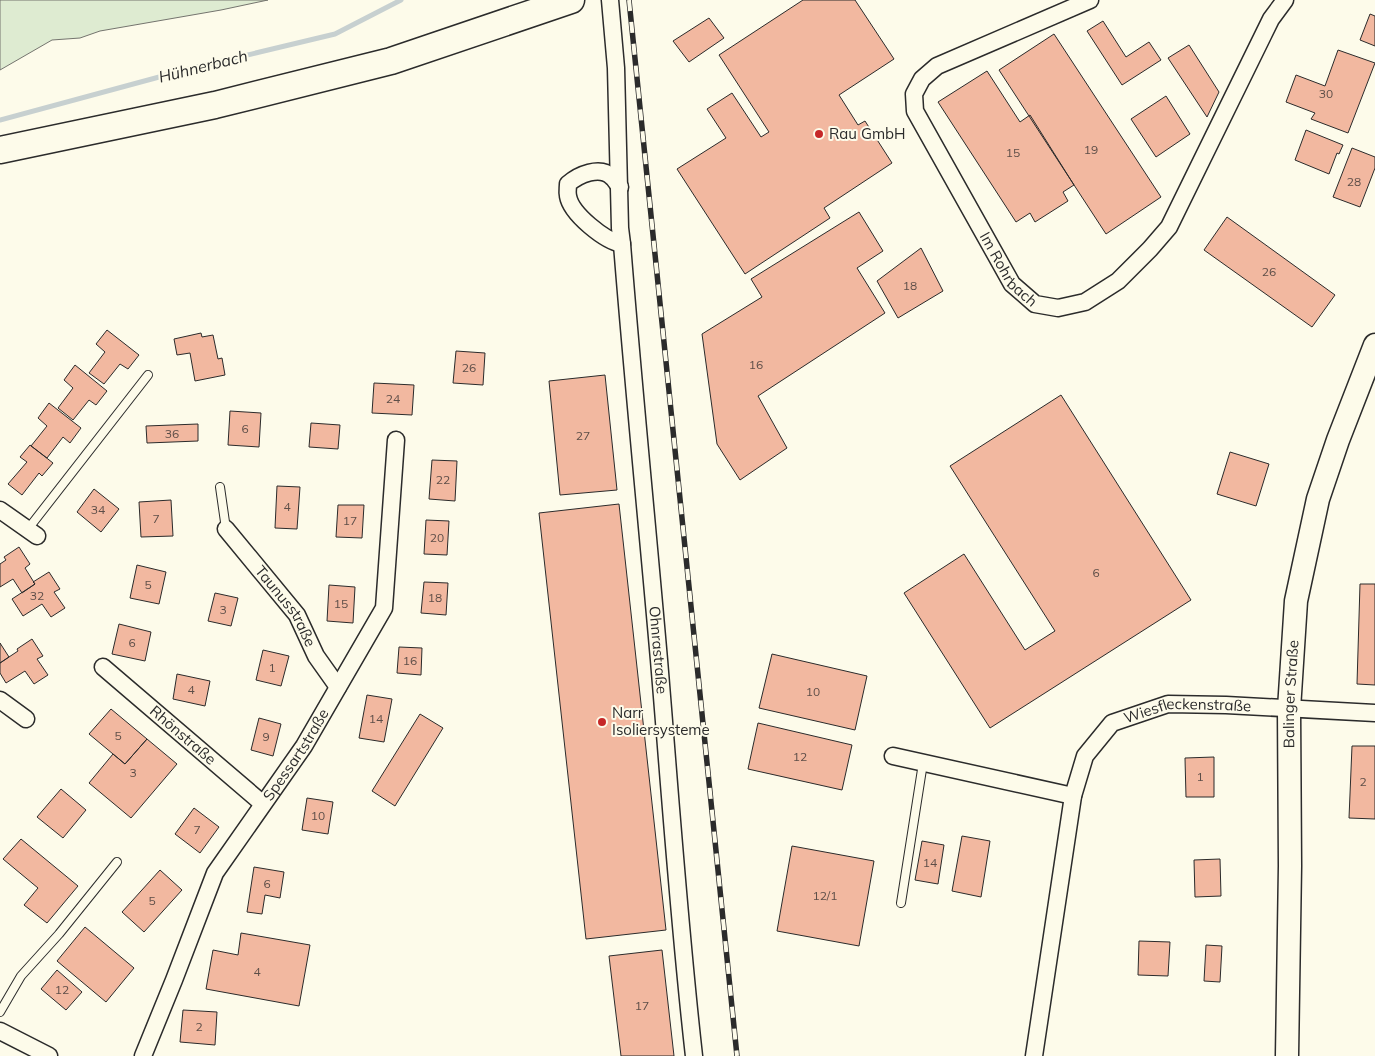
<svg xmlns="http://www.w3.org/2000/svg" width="1375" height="1056" viewBox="0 0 1375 1056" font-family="Mulish,sans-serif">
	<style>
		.green { fill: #deebd1; stroke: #74746e }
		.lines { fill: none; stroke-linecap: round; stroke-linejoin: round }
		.stream { stroke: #c7d0d0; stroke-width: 5 }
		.building { fill: #f2b8a0; stroke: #2b2b2b }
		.service-casing { stroke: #2b2b2b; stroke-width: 10 }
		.minor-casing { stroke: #2b2b2b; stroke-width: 19 }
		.secondary-casing { stroke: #2b2b2b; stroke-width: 25 }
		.trunk-casing { stroke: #2b2b2b; stroke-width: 29 }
		.service { stroke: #fdfbea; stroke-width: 8 }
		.minor { stroke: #fdfbea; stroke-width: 16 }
		.secondary { stroke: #fdfbea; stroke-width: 22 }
		.trunk { stroke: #fdfbea; stroke-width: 26 }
		.rail-casing { stroke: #2b2b2b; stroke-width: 5.5 }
		.rail { stroke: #fdfbea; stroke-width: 4; stroke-dasharray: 11; stroke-linecap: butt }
		.poi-dot { fill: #c62828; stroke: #fdfbea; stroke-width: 2 }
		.labels { text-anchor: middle; stroke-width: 4; stroke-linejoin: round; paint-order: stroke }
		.number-label { font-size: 12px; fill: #5d4e48 }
		.poi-label { font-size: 15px; fill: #2b2b2b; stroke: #fdfbea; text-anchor: start }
		.street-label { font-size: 15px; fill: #2b2b2b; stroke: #fdfbea }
		.water-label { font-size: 16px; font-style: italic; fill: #2b2b2b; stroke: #fdfbea }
	</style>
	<rect width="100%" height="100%" fill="#fdfbea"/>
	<path class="green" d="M0 0H268L221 10 100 31 80 38 52 40 0 70Z"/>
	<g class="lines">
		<path class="stream" d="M0 120 185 70 335 34 401 0"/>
	</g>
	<path class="building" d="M803 0H855L894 59 839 95 858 125 865 121 892 163 824 208 830 218 745 274 677 169 726 138 707 109 732 93 761 137 769 132 719 55Z
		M1370 14 1375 16V46L1360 40Z
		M709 18 724 38 689 62 673 41Z
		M1103 21 1126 57 1149 42 1161 60 1122 85 1087 31Z
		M1054 34 1161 197 1106 234 999 70Z
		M1189 45 1219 92 1207 117 1168 58Z
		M1338 50 1375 63 1348 133 1311 119 1315 113 1286 102 1296 75 1325 86Z
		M987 71 1020 122 1030 115 1074 185 1063 192 1068 201 1035 222 1030 213 1016 222 938 102Z
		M1166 96 1190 134 1156 157 1131 119Z
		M1306 130 1343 145 1339 154 1337 153 1329 174 1295 160Z
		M1352 148 1375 157V168L1360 207 1333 197Z
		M859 212 883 251 857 268 885 313 758 396 787 448 740 480 717 444 702 334 762 297 751 279Z
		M1227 217 1335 295 1312 327 1204 250Z
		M921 248 943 291 898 318 877 281Z
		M107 330 139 355 128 369 120 364 104 384 89 373 105 352 96 344Z
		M201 333 202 337 213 335 218 359 222 358 225 375 195 381 190 353 177 355 174 339Z
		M456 351 485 353 483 385 453 383Z
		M75 365 107 391 96 405 89 400 73 420 58 408 73 388 64 380Z
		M605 375 617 490 560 495 549 381Z
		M374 383 414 385 412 415 372 413Z
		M1061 395 1191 600 990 728 904 593 964 554 1025 650 1055 631 950 466Z
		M49 403 81 428 70 443 63 437 47 458 31 446 47 426 38 418Z
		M230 411 261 413 259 447 228 445Z
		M311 423 340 425 338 449 309 447Z
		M198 424V441L147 443 146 426Z
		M30 445 53 463 42 476 39 473 22 495 8 484 27 462 20 457Z
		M1230 452 1269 464 1256 506 1217 494Z
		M432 460 457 461 455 501 429 499Z
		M277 486 300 487 297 529 275 528Z
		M94 489 119 509 101 532 77 512Z
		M171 500 173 536 141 537 139 502Z
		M619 504 666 930 586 939 539 513Z
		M338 505H364L362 538 336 537Z
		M426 520 449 521 447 555 424 554Z
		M19 547 30 564 25 568 35 584 22 593 13 579 0 587V564L6 560 4 557Z
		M137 565 166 572 159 604 130 598Z
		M49 572 60 589 54 592 65 608 51 617 42 604 23 616 12 599 35 584 33 582Z
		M424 582 448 583 446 615 421 613Z
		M1360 584H1375V685L1357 684Z
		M329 585 355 587 353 623 327 621Z
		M215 593 238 598 231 626 208 621Z
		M119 624 151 632 145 661 112 654Z
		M32 639 43 656 37 659 48 675 34 684 25 671 6 683 0 673V663L18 651 17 649Z
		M0 643 9 657 0 663Z
		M399 647 422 648 421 675 397 673Z
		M263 650 289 656 281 686 256 680Z
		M772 654 867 676 855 730 759 708Z
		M177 674 210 681 205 706 173 699Z
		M367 695 392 699 384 742 359 738Z
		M111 709 147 739 125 764 89 734Z
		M420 714 443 728 395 806 372 791Z
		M259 718 281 724 273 756 251 750Z
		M758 723 852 745 842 790 748 769Z
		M147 739 177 764 131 818 89 783 113 754 125 764Z
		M1352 746H1375V819L1349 818Z
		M1214 757V797H1186L1185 758Z
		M61 789 86 810 63 838 37 817Z
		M307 798 333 802 328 834 302 830Z
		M194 808 219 827 200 853 175 834Z
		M962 836 990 841 981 897 952 891Z
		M21 839 78 886 47 923 24 905 38 888 3 859Z
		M922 841 944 845 938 884 915 880Z
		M792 846 874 861 859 946 777 931Z
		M1220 859 1221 896 1195 897 1194 860Z
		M254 867 284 872 280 898 265 895 262 914 247 912Z
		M160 870 182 890 144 932 122 912Z
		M85 927 134 968 106 1002 57 961Z
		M241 933 310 945 299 1006 206 989 213 950 238 955Z
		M1139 941 1170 942 1168 976 1138 975Z
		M1206 945 1222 946 1220 982 1204 981Z
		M662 950 674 1056H621L609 956Z
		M57 970 82 992 66 1010 41 989Z
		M183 1010 217 1012 215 1045 180 1042Z"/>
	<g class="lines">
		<defs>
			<path id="service" d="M220 487 226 529
				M28 529 148 375
				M901 903 923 763
				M0 1012 21 976 59 934 117 862"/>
			<g id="minor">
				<path id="s1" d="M610 0 616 68 620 228 622 244C633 383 647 522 659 660 670 792 679 924 694 1056"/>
				<path id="s2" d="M1090 0 937 66 922 79 914 94 915 111 1012 284 1035 304 1058 308 1085 302 1118 281 1150 249 1169 227 1271 19 1285 0"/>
				<path d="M620 187C617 184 615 179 612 177 600 165 578 175 568 184 568 188 567 192 568 196 571 214 605 241 622 244"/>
				<path d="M0 510 37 536"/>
				<path id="s3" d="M226 529 297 615 316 656 338 687"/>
				<path id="s4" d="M103 667 262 803"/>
				<path d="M0 700 26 719"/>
				<path d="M893 756 1073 796"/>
				<path d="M0 1031 49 1056"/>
				<path id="s5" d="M143 1056 174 980 215 873 304 746 384 608 396 440"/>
				<path id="s6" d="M1034 1056 1073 796 1085 756 1112 723 1168 704 1226 705 1375 713"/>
			</g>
			<g id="secondary">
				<path id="s7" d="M1287 1056 1290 866 1289 709 1296 601 1318 499 1338 440 1375 345"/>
			</g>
			<path id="trunk" d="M0 150 215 105 391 61 571 0"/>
		</defs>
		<use href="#service" class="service-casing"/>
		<use href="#minor" class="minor-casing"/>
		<use href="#secondary" class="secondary-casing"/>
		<use href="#trunk" class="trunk-casing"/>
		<use href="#service" class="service"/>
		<use href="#minor" class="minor"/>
		<use href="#secondary" class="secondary"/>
		<use href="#trunk" class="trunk"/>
		<defs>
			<path id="rail" d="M629 0 737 1056"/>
		</defs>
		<use href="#rail" class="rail-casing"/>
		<use href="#rail" class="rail"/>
	</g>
	<g class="poi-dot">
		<circle cx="819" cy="134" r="5"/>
		<circle cx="602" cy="722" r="5"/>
	</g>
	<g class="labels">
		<g class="number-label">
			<text x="1326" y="98">30</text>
			<text x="1091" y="154">19</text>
			<text x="1013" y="157">15</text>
			<text x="1354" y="186">28</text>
			<text x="1269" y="276">26</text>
			<text x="910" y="290">18</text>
			<text x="756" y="369">16</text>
			<text x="469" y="372">26</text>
			<text x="393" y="403">24</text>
			<text x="245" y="433">6</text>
			<text x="172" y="438">36</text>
			<text x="583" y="440">27</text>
			<text x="443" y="484">22</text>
			<text x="287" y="511">4</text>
			<text x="98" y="514">34</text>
			<text x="156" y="523">7</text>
			<text x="350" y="525">17</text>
			<text x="437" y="542">20</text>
			<text x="1096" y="577">6</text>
			<text x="148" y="589">5</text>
			<text x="37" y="600">32</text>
			<text x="435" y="602">18</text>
			<text x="341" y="608">15</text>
			<text x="223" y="614">3</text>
			<text x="132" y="647">6</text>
			<text x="410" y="665">16</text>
			<text x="272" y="672">1</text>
			<text x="191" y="694">4</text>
			<text x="813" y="696">10</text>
			<text x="376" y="723">14</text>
			<text x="118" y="740">5</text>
			<text x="266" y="741">9</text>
			<text x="800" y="761">12</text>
			<text x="133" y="777">3</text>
			<text x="1200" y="781">1</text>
			<text x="1363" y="786">2</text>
			<text x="318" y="820">10</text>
			<text x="197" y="834">7</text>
			<text x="930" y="867">14</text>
			<text x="267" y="888">6</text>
			<text x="825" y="900">12/1</text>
			<text x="152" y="905">5</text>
			<text x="257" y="976">4</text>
			<text x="62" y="994">12</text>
			<text x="642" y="1010">17</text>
			<text x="199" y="1031">2</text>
		</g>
		<g class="poi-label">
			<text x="829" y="139">Rau GmbH</text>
			<text x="612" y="718">Narr<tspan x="612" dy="17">Isoliersysteme</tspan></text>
		</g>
		<g class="street-label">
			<text dy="5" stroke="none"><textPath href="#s2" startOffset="405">Im Rohrbach</textPath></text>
			<text dy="5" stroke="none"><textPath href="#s3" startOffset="98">Taunusstraße</textPath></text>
			<text dy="5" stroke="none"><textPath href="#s1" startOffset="652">Ohnrastraße</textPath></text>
			<text dy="5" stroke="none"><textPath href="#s7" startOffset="362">Balinger Straße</textPath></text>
			<text dy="5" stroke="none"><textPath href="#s6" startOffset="425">Wiesfleckenstraße</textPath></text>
			<text dy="5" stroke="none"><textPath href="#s4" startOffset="105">Rhönstraße</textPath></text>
			<text dy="5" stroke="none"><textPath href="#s5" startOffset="340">Spessartstraße</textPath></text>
		</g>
		<g class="water-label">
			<text transform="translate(203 66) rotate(-14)" y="6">Hühnerbach</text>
		</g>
	</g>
</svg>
